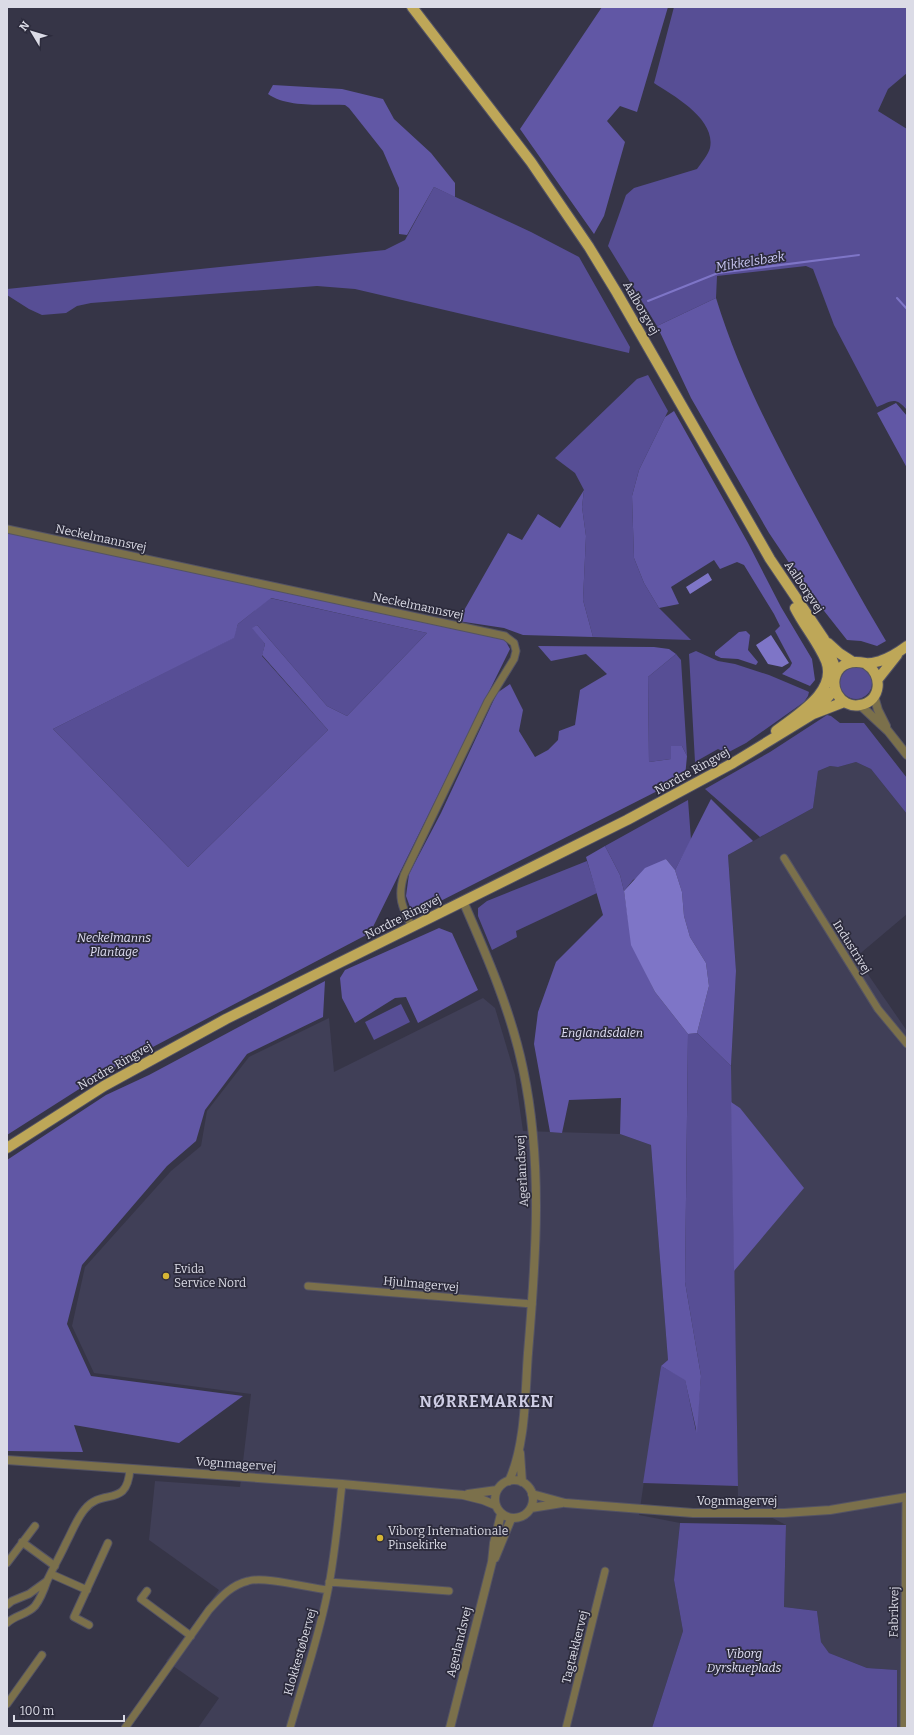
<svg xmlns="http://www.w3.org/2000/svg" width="914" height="1735" viewBox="0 0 914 1735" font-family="Bitter,serif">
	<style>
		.built { fill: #403f57 }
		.green { fill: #574e95 }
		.forest { fill: #6157a5; fill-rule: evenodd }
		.water { fill: #7e75c7 }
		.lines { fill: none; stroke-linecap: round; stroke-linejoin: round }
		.stream { stroke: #7e75c7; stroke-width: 2 }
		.minor-casing { stroke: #545364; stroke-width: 9 }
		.tertiary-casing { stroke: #545364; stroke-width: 10 }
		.primary-casing { stroke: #545364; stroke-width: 12 }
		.minor { stroke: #7b704b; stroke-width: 7 }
		.tertiary { stroke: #7b704b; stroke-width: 8 }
		.primary { stroke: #bea758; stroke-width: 10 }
		.poi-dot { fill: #d6b534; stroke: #2c2b3c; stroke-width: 1.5 }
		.labels { text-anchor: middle; stroke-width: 3.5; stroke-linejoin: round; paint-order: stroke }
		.street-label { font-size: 12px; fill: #dbdbe6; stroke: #2c2b3c }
		.park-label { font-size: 12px; font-style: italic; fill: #e1e0f6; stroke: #2c2b3c }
		.poi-label { font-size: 12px; fill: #dbdbe6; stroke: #2c2b3c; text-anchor: start }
		.water-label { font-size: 13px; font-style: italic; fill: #c9c7f3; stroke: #2c2b3c }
		.district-label { font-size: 16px; font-weight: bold; letter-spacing: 1px; fill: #cecde4; stroke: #2c2b3c }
	</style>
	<rect width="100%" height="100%" fill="#363547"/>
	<path class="built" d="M856 762 871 769 907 814V914L856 957 907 1031V1728H897V1670L867 1668 829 1653 821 1642 817 1611 784 1607 786 1525 738 1500 731 1102V1066L736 971 728 855 813 808 818 771 830 766 838 767Z
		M483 998 495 1008 515 1075 523 1131 620 1134 651 1145 668 1360 661 1366 639 1515 680 1523 674 1580 683 1631 652 1728H198L219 1698 166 1661 219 1590 149 1540 155 1481 240 1487 251 1394 94 1373 72 1326 85 1267 171 1171 201 1146 207 1111 249 1057 329 1018 334 1072Z"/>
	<path class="green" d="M674 7H907V73L888 89 878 111 907 129V410C895 396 892 401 877 407L834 325 813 269 806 266 717 276 716 298 657 326 608 246 626 195 634 188 697 169C701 163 708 155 710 148 716 119 674 96 654 83Z
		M434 187 531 232 579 257 630 347 629 353 355 289 317 286 91 303 77 306 66 313 42 315 29 309 7 295V289L385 250 405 240Z
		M648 375 668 411 639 470 632 496 634 558 644 583 659 608 691 640 593 637 583 600 586 536 582 507 584 490 575 473 555 458 637 379Z
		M270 598 427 633 347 716 327 706 257 625 253 628 265 644 262 656 328 730 188 867 53 729 233 638 238 624Z
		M696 651 718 661 735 664 769 675 807 691 809 692 808 696 804 702 746 743 727 753 718 749 695 762 689 654Z
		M676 654 681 660 687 756 682 746H671V759L649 762 648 677Z
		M840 683a16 16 0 1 1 32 0a16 16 0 1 1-32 0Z
		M827 715 831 716 840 723H864L907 778V814L871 769 856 762 838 767 830 766 818 771 813 808 760 837 705 789 770 752Z
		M688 800 691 840 675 870 666 859 633 880 624 891 620 875 605 846Z
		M587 861 597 893 516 931 517 937 492 950 478 916V908L487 901Z
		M401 1004 410 1022 374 1040 365 1022Z
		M697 1033 731 1066 738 1486 643 1483 661 1366 685 1379 696 1431 701 1376 685 1282 688 1034Z
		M680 1523 786 1525 784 1607 817 1611 821 1642 829 1653 867 1668 897 1670V1728H652L683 1631 674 1580Z"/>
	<path class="forest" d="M602 7H668L637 112 620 106 607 121 625 142 604 216 594 234 520 129Z
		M273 85 342 89 383 99 394 119 431 153 455 183V197L434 187 407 235 399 234V188L383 151 349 108 345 105C323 104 287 108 268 94Z
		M716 298C736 363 765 422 797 482 826 536 855 589 886 641L877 646 861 641 847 640 806 588 769 533 691 398 657 326Z
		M896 403 907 416V468L877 413Z
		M674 411 748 543 781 607 812 659 815 680 810 686 782 674 790 667 792 663 775 631 780 626 774 614 744 565 737 562 720 569 714 560 671 587 679 604 659 608 644 583 634 558 632 496 639 470 665 417Z
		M584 490 582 507 586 536 583 600 593 637 523 635 504 628 458 621 508 533 522 540 538 514 560 528Z
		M7 530 505 640 510 649 370 933 109 1070 7 1135ZM271 598 427 633 347 716 327 706 257 625 252 628 265 644 262 655 328 730 188 867 53 729 234 638 238 624Z
		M746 631 750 635 748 650 758 662 756 665 738 659 721 658 715 655V652L739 632Z
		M538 646 654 647 669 649 676 654 648 677 649 762 671 759V746H682L687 756 685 777 413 915 406 896 409 874 441 813 497 693 510 684 523 710 519 731 535 757 548 750 558 740 559 731 575 725 580 690 607 674 586 654 551 661Z
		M711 799 753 841 728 855 736 971 731 1066 697 1033 709 986 706 963 690 937 684 916 682 892 675 870Z
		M605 846 620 875 624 891 632 945 655 992 688 1034 685 1282 701 1376 697 1433 685 1380 661 1366 668 1360 651 1145 620 1134 621 1098 569 1100 562 1133 550 1132 534 1044 538 1012 556 962 603 915 586 857Z
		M439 928 452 933 478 990 418 1023 406 997 395 998 355 1023 342 998 340 978 345 970Z
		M325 981 323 1017 247 1054 205 1110 196 1141 167 1166 82 1265 67 1324 91 1376 243 1396 179 1443 74 1425 83 1452 7 1451V1160L106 1095 149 1075Z
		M731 1102 740 1108 804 1188 734 1271Z"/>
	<path class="water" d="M708 573 712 580 690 594 686 587Z
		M771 635 789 663 782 667 768 664 756 645Z
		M666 859 675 870 682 892 684 916 690 937 706 963 709 986 697 1033 688 1034 655 992 631 945 624 891 645 868Z"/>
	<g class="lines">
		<path class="stream" d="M897 298 907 309
			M648 301 718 273 859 255"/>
		<defs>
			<path id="minor" d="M7 529 505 636 514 643 516 651 514 659 488 701 404 875C397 897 402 907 412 927
				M784 858 878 1009 907 1044
				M308 1286 532 1304
				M22 1542 55 1566
				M7 1563 35 1526
				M51 1574 87 1590
				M329 1582 449 1591
				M147 1591 141 1599 191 1636
				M7 1605 12 1601 29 1594 47 1581
				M7 1623C15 1615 27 1615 35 1606 41 1598 44 1590 47 1581 53 1568 60 1556 66 1543 72 1532 77 1518 85 1509 103 1487 127 1509 130 1469
				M89 1625 74 1617 108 1543
				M7 1704 42 1655
				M125 1728 209 1610C220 1598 231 1585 248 1581 265 1576 308 1588 328 1590
				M290 1728C303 1682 319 1637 328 1590 335 1555 338 1519 342 1484
				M566 1728 605 1571
				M904 1728 906 1497"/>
			<path id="tertiary" d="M874 696 878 710 886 726
				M860 705 888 731 907 755
				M463 901C487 956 511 1011 523 1069 543 1163 536 1258 528 1353 525 1392 526 1444 509 1481
				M520 1453 522 1482
				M7 1460 342 1484 463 1495 483 1500 495 1505
				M495 1499a19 19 0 1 1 38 0a19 19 0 1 1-38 0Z
				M468 1494 497 1490
				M532 1494 565 1503 693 1513H784L830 1510 907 1497
				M531 1508 562 1503
				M495 1558 511 1519
				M450 1728 492 1562 494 1543 501 1514"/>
			<path id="primary" d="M412 7 531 162 589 247 617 293 770 559 824 639 837 672
				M828 643 839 653 853 662
				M866 664C883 674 882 701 860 705 840 709 826 684 840 668 847 661 856 661 865 663 870 664 876 662 880 661 889 658 899 652 907 646
				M878 679 897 655
				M816 711 835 689
				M776 731C796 715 838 692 826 661 818 642 804 626 795 608
				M7 1148 104 1086 226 1019 627 820 733 763 813 714 844 702"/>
		</defs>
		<use href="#minor" class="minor-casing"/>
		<use href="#tertiary" class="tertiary-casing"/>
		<use href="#primary" class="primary-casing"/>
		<use href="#minor" class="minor"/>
		<use href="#tertiary" class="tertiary"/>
		<use href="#primary" class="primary"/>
	</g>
	<g class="poi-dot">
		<circle cx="166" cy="1276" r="4"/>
		<circle cx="380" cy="1538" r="4"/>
	</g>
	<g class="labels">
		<g class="street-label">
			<text transform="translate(641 308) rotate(60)" y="4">Aalborgvej</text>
			<text transform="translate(101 538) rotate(12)" y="4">Neckelmannsvej</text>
			<text transform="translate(804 587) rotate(56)" y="4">Aalborgvej</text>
			<text transform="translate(418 606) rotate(12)" y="4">Neckelmannsvej</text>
			<text transform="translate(692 771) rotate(-29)" y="4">Nordre Ringvej</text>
			<text transform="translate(403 917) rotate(-27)" y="4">Nordre Ringvej</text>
			<text transform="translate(852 947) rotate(58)" y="4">Industrivej</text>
			<text transform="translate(115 1066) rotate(-30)" y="4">Nordre Ringvej</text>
			<text transform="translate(522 1171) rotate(-93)" y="4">Agerlandsvej</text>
			<text transform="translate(421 1284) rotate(5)" y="4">Hjulmagervej</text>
			<text transform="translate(236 1464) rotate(4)" y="4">Vognmagervej</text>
			<text x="737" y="1505">Vognmagervej</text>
			<text transform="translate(894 1612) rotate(-89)" y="4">Fabrikvej</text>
			<text transform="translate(459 1642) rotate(-76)" y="4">Agerlandsvej</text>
			<text transform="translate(575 1647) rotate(-76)" y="4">Tagtækkervej</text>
			<text transform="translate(300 1652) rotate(-74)" y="4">Klokkestøbervej</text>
		</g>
		<g class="park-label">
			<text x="114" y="942">Neckelmanns<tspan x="114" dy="14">Plantage</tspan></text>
			<text x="602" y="1037">Englandsdalen</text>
			<text x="744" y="1658">Viborg<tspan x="744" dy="14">Dyrskueplads</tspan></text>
		</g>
		<g class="poi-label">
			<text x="174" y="1273">Evida<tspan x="174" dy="14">Service Nord</tspan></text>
			<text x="388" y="1535">Viborg Internationale<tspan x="388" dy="14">Pinsekirke</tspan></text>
		</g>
		<g class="water-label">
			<text transform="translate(750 261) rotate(-9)" y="5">Mikkelsbæk</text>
		</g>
		<g class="district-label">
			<text x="487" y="1407">NØRREMARKEN</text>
		</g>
	</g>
	<rect width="914" height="1735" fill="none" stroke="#dbdbe6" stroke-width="16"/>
	<g transform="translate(32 32) rotate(308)" stroke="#2c2b3c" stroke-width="3" paint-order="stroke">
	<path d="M0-3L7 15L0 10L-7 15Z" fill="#dbdbe6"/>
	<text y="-6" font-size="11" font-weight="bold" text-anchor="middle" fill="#dbdbe6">N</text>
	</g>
	<path d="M14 1715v6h110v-6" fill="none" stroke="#dbdbe6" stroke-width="2"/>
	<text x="20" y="1715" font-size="12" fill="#dbdbe6" stroke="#2c2b3c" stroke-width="3" paint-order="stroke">100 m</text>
</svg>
